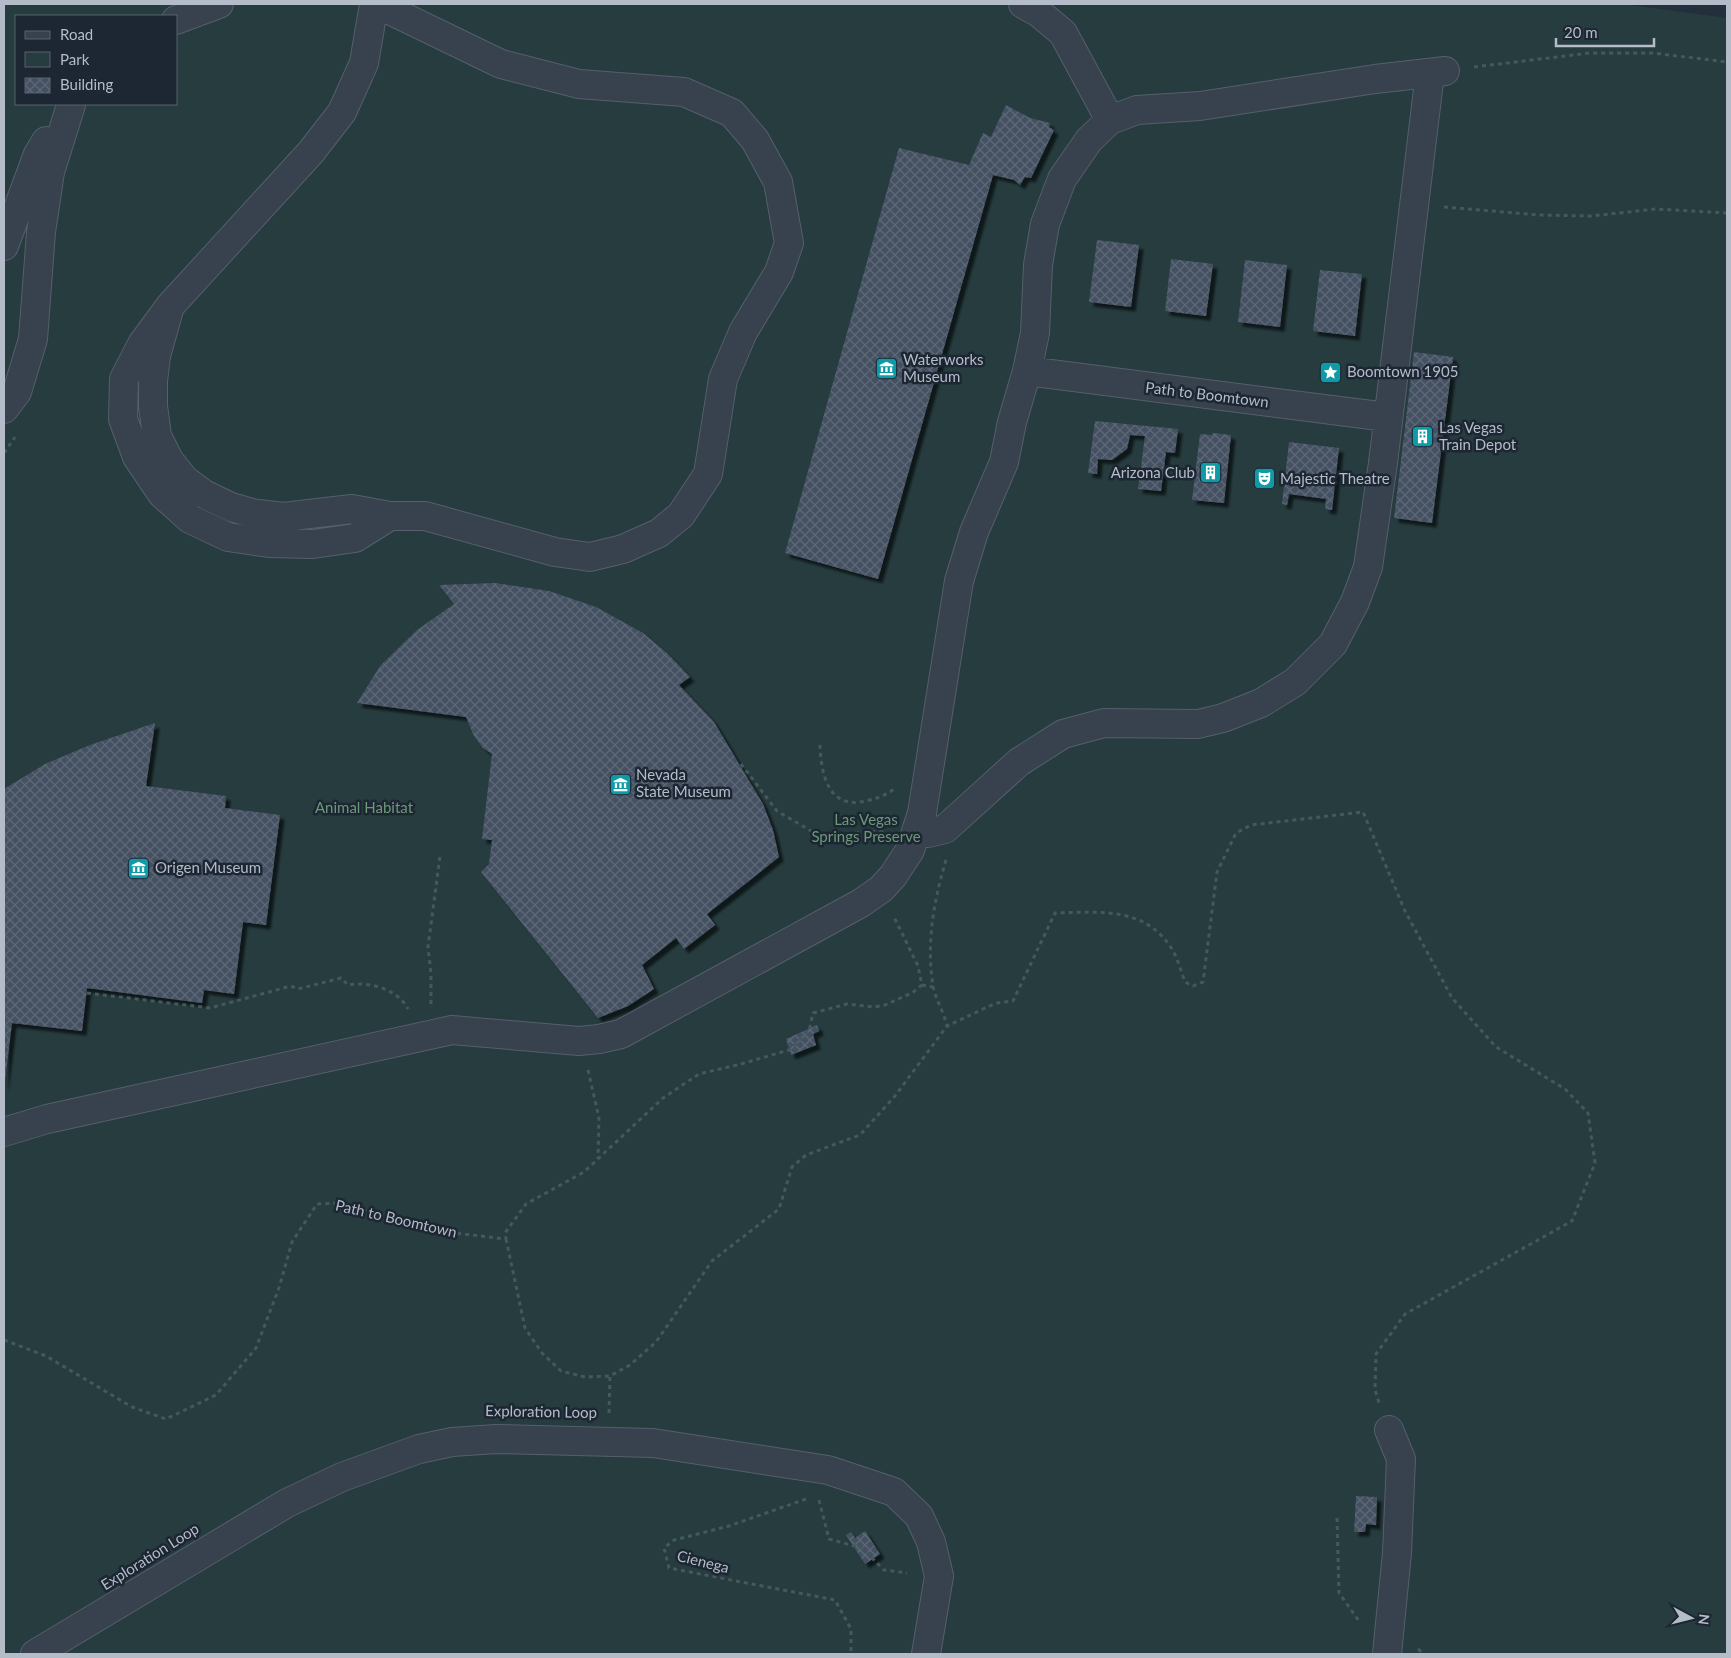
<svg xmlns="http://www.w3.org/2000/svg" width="1731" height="1658" viewBox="0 0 1731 1658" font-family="Lato,sans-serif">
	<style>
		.green { fill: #263c3f; fill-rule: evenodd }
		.building { fill: url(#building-cross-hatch); filter: url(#shadow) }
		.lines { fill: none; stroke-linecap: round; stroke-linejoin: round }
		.minor-casing { stroke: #565f6c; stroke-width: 30 }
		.path { stroke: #44595c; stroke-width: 3; stroke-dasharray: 4 4; stroke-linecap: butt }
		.minor { stroke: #38414e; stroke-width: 28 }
		.labels { text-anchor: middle; stroke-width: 5; stroke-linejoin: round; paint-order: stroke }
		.poi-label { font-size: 15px; fill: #b4bcc9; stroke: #1d2633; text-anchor: start }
		.street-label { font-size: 15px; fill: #b4bcc9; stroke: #1d2633 }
		.park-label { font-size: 15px; fill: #6b9a76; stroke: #1d2633 }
	</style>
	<defs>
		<pattern id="building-cross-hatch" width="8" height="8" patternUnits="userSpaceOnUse" patternTransform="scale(1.25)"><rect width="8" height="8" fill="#455162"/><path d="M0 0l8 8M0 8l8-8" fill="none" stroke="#5d6877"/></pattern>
		<filter id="shadow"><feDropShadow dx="4.5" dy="4.5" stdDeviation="1" flood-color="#0009"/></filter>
	</defs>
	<rect width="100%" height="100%" fill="#242f3e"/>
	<path class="green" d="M4 4H1622L1727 18V1654H4ZM16 16H176V104H16Z"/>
	<path class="building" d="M1006 105 1030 118 1050 123 1049 127 1054 130 1031 178 1025 177 1020 185 1014 180 993 175 878 579 785 553 899 148 969 165 983 133 991 137Z
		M1097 240 1139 245 1131 307 1089 302Z
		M1171 259 1213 264 1206 316 1165 311Z
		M1245 260 1287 265 1280 327 1238 322Z
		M1320 270 1362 274 1355 336 1313 331Z
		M1414 352 1453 357 1432 523 1394 518Z
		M1095 421 1178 429 1175 453 1166 452 1161 491 1138 489 1145 436 1130 435 1127 449 1112 460 1098 459 1097 474 1088 473Z
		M1213 433 1231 435 1224 503 1192 500 1200 434 1212 435Z
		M1289 442 1339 448 1332 510 1325 509 1326 499 1289 494 1287 505 1282 504Z
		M495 583 549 591 596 607 643 633 668 654 690 677 679 685 714 722 763 804 773 830 779 857 707 914 715 925 684 949 676 938 642 965 654 989 628 1006 598 1018 481 872 489 864 492 840 482 839 492 754 483 748 474 736 466 717 357 703 380 666 417 630 454 604 439 585Z
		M155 723 146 786 226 796 225 808 280 815 266 925 243 922 234 994 204 990 202 1003 87 988 82 1031 12 1023 4 1088V789L45 764 90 745Z
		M817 1025 819 1031 813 1034 816 1045 791 1055 786 1039Z
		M1356 1496 1377 1497 1376 1525 1366 1524 1365 1532H1354Z
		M865 1531 880 1554 865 1564 846 1535 851 1532 855 1538Z"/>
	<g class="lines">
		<defs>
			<path id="minor" d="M374 4 364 63 342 112 311 152 170 306 142 344 124 379 123 419 137 457 162 494 190 519 228 537 269 543 313 544 355 538 390 516
				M176 20 219 4
				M1110 120 1137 110 1200 106 1375 79 1445 71
				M4 246 38 154 46 141
				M170 306 156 356 153 381V406L157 436 169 460 185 480 204 494 231 507 252 513 283 517 352 509 390 516H425L555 552 590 557 623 549 659 533 681 515 708 474 723 379 743 332 779 272 789 243 778 182 755 140 732 113 684 92 579 84 501 64 377 4
				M1027 371 1387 417
				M4 409 17 392 33 339 41 232 50 172 71 105
				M916 833H928L945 829 1019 762 1063 734 1104 723 1198 724 1223 718 1261 703 1295 682 1333 644 1355 602 1368 567 1383 463 1430 73
				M4 1132 47 1119 452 1030 579 1041 599 1039 621 1034 861 903 881 889 893 876 910 850 922 813 959 581 974 532 1004 462 1012 422 1027 371 1035 333 1038 265 1045 224 1062 179 1089 140 1110 120 1063 33 1039 13 1023 4
				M35 1654 287 1503 342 1477 419 1449 452 1442 496 1439 653 1443 828 1470 894 1492 919 1516 931 1542 939 1576 926 1654
				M1387 1654 1397 1553 1401 1459 1389 1430"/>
		</defs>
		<use href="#minor" class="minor-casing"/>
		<path class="path" d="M1474 67 1590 53H1653L1727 62
			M1444 207 1539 215 1591 216 1656 209 1727 213
			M4 453 15 437
			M820 745C821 774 828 810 866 801 877 798 885 796 894 789
			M741 764 777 811 818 835 885 831
			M946 860C934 900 926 943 933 986 935 998 944 1012 947 1026
			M922 985 933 987
			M87 993 210 1008 291 986 298 989 341 978 348 985C368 981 398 989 408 1009
			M431 1004V974L428 947 440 856
			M588 1070 599 1118 598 1159
			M506 1239 525 1328 542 1353 561 1371 585 1377 610 1376 630 1365 656 1342 712 1261 779 1209 792 1167 806 1155 860 1135 895 1096 947 1026 996 1003 1013 1001 1055 913C1099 912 1145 906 1172 949 1178 959 1181 971 1185 982L1193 986 1203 982 1217 872 1236 833 1251 825 1363 812 1405 911 1452 998 1496 1047 1565 1089 1588 1113 1595 1163 1572 1221 1405 1314 1376 1354 1375 1390 1379 1403
			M4 1340 46 1356 132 1407 166 1419 216 1395 256 1348 279 1288 292 1242 317 1204 341 1203 438 1231 506 1239 505 1233 526 1204 584 1172 663 1098 699 1074 741 1064 789 1050 809 1031 813 1013 847 1004 874 1007 885 1005 912 993 922 985 918 966 894 917
			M609 1413 610 1376
			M806 1499 729 1526 674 1540 664 1548 669 1568 835 1600 851 1629V1654
			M819 1500 829 1539 862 1548 884 1570 907 1573
			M1337 1518 1339 1593 1359 1621
			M1418 1649 1424 1654"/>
		<use href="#minor" class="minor"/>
	</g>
	<defs>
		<symbol id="museum-square" viewBox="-11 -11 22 22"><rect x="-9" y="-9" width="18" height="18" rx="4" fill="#0f9aa8" stroke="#1d2633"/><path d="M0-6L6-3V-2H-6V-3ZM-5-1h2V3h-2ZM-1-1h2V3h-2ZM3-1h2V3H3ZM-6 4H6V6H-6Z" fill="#fff"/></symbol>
		<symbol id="sight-square" viewBox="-11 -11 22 22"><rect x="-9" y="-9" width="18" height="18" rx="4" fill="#0f9aa8" stroke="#1d2633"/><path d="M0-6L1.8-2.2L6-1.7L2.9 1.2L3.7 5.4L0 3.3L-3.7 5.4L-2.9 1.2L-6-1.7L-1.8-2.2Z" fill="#fff"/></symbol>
		<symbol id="building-square" viewBox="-11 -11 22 22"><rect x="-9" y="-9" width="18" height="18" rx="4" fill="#0f9aa8" stroke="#1d2633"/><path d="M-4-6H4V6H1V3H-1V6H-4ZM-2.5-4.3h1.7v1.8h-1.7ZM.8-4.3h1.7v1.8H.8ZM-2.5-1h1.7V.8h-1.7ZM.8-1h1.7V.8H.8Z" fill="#fff"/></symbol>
		<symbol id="theatre-square" viewBox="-11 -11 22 22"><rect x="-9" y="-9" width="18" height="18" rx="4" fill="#0f9aa8" stroke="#1d2633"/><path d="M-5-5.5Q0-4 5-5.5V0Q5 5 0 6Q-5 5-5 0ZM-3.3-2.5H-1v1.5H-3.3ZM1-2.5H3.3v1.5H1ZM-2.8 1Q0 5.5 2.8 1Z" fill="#fff"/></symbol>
	</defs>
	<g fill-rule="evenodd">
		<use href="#museum-square" x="874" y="356" width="25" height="25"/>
		<use href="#sight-square" x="1318" y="360" width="25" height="25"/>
		<use href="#building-square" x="1410" y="424" width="25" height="25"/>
		<use href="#building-square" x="1198" y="460" width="25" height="25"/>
		<use href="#theatre-square" x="1252" y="466" width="25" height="25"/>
		<use href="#museum-square" x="608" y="772" width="25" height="25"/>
		<use href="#museum-square" x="126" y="856" width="25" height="25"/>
	</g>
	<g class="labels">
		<g class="poi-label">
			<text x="903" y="365">Waterworks<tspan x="903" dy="17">Museum</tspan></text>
			<text x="1347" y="377">Boomtown 1905</text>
			<text x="1439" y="433">Las Vegas<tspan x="1439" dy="17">Train Depot</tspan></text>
			<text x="1195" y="478" text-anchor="end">Arizona Club</text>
			<text x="1280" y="484">Majestic Theatre</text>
			<text x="636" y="780">Nevada<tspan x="636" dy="17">State Museum</tspan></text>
			<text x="155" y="873">Origen Museum</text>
		</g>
		<g class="street-label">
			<text transform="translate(1207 395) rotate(7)" y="5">Path to Boomtown</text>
			<text transform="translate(396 1219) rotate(13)" y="5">Path to Boomtown</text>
			<text transform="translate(541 1412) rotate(1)" y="5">Exploration Loop</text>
			<text transform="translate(150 1557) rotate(-32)" y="5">Exploration Loop</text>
			<text transform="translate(703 1562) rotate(14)" y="5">Cienega</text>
		</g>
		<g class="park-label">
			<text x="364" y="813">Animal Habitat</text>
			<text x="866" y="825">Las Vegas<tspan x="866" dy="17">Springs Preserve</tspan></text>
		</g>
	</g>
	<rect width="1731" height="1658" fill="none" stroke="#b4bcc9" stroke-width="10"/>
	<rect x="15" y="15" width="162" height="90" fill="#1d2633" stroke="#59626f"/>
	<rect x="25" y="31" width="25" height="8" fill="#38414e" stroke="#59626f"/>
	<text x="60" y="40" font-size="15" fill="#b4bcc9">Road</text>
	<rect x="25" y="52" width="25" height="15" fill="#263c3f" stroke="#59626f"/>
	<text x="60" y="65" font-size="15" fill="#b4bcc9">Park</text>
	<rect x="25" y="78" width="25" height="15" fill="url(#building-cross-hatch)" stroke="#59626f"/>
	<text x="60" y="90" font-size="15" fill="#b4bcc9">Building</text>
	<g transform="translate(1691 1618) rotate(97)" stroke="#1d2633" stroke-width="4" paint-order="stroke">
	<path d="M0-4L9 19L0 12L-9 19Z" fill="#b4bcc9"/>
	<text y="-8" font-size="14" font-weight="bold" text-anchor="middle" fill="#b4bcc9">N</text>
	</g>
	<path d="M1556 38v8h98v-8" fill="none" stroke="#b4bcc9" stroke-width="2.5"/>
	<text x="1564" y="38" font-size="15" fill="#b4bcc9" stroke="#1d2633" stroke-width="4" paint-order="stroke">20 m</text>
</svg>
